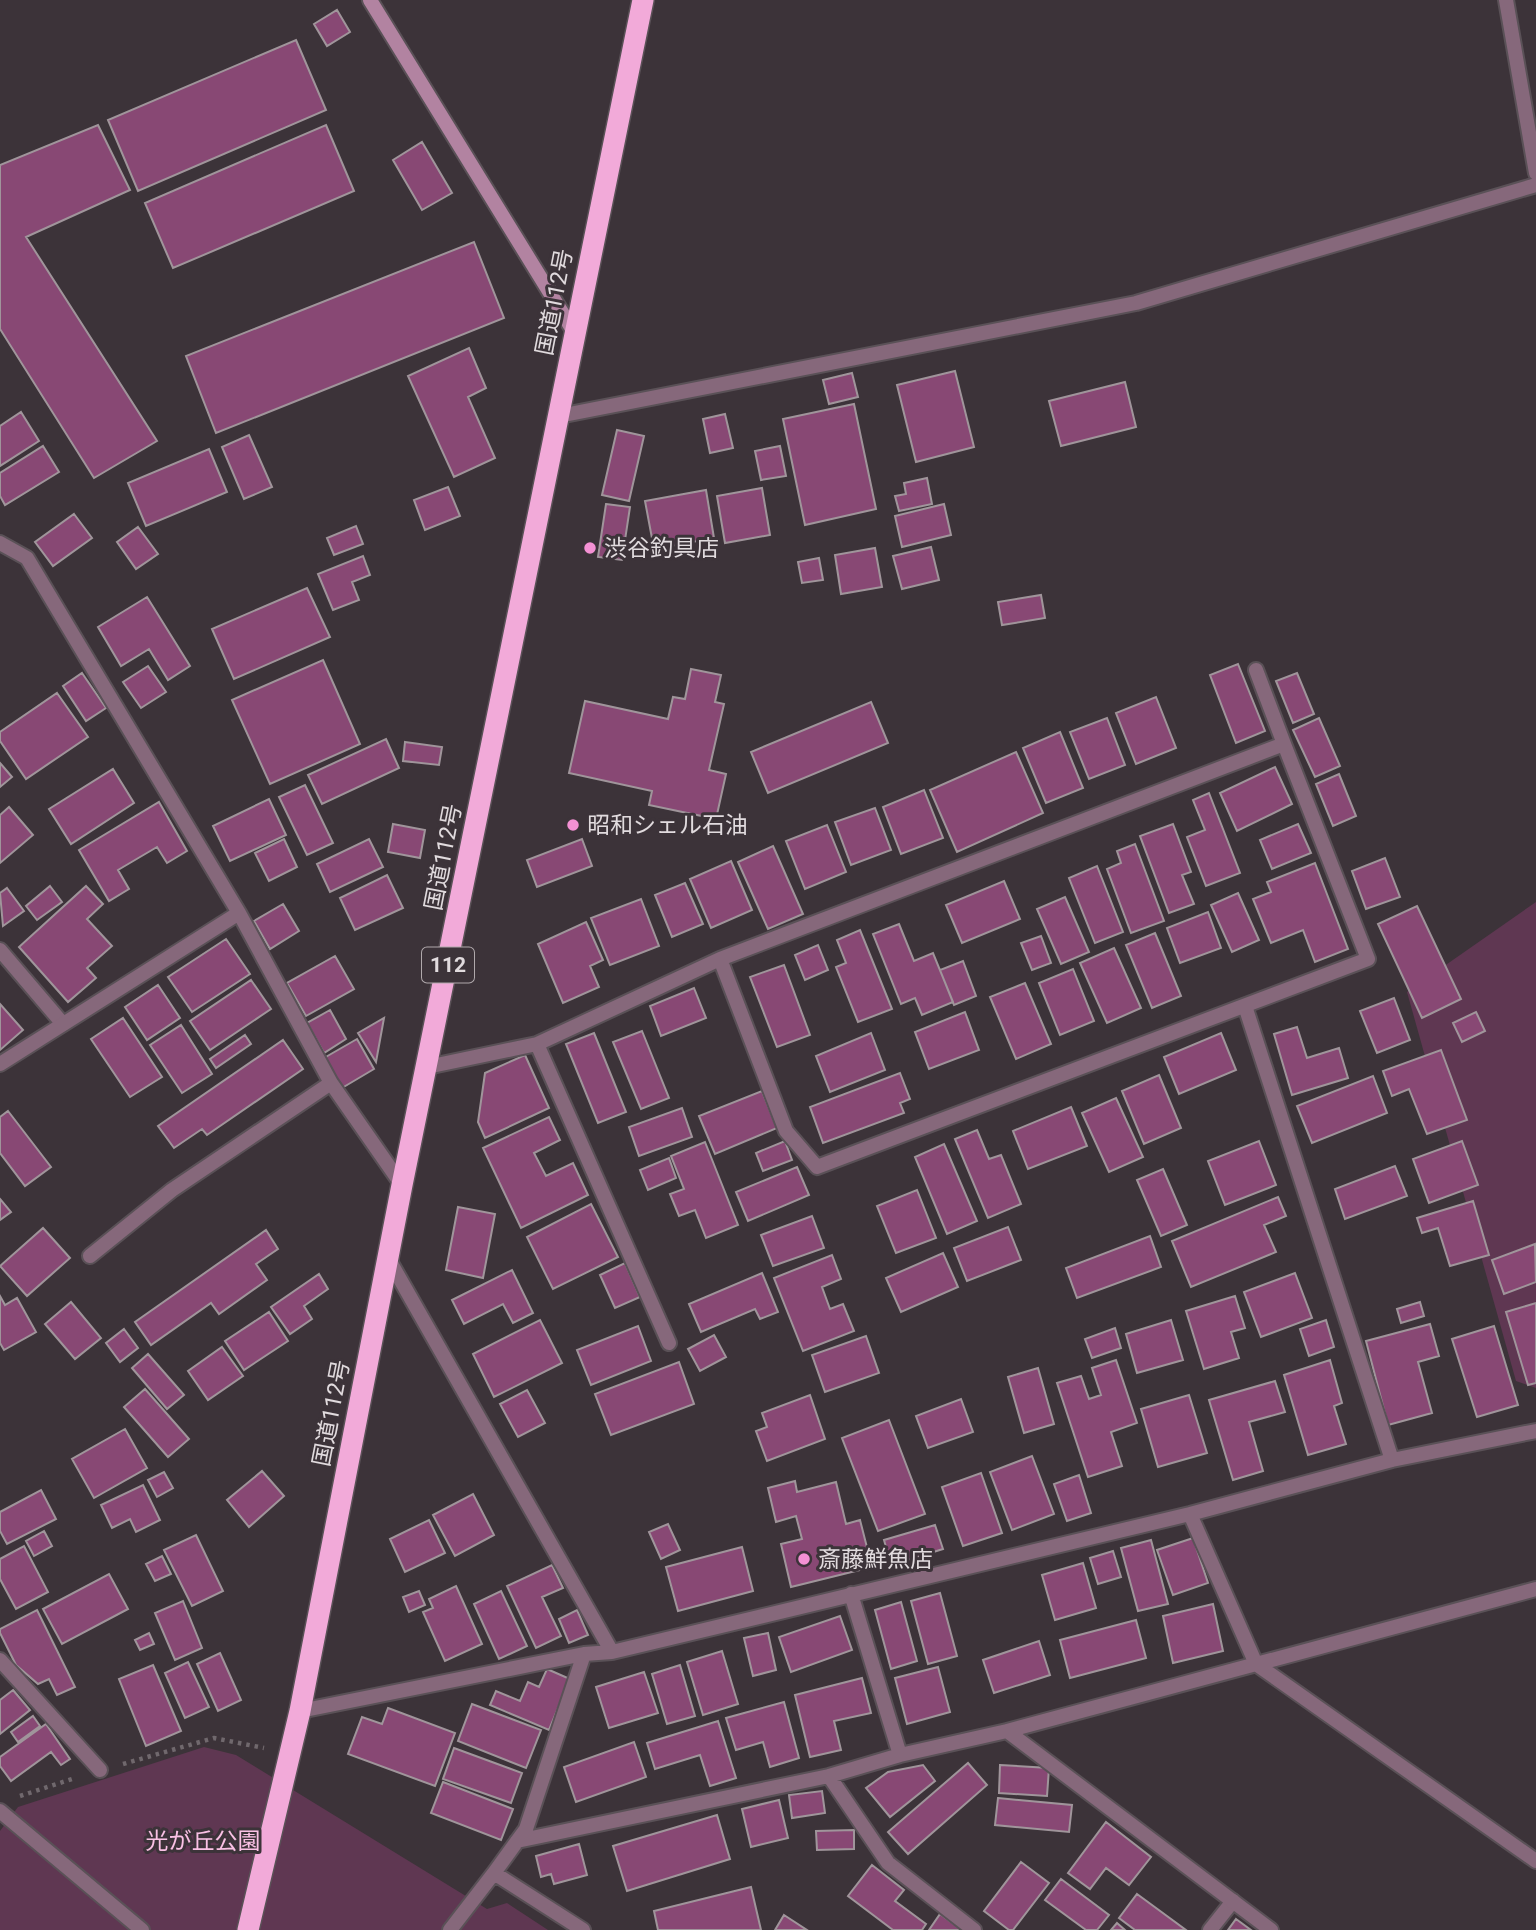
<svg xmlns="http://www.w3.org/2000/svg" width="1536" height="1930" viewBox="0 0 1536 1930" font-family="Roboto,'Noto Sans JP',sans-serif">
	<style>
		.green { fill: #5f3752 }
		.building { fill: #884874; stroke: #a0959b; stroke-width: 2 }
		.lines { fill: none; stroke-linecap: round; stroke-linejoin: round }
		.lane-casing { stroke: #5a5157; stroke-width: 18 }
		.street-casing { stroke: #5a5157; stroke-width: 18 }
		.secondary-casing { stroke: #5a5157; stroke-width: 18 }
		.highway-casing { stroke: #5a5157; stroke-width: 24 }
		.path { stroke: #70686d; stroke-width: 4.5; stroke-dasharray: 3.5 5; stroke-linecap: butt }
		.lane { stroke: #86687b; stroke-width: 14 }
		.street { stroke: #86687b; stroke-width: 14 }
		.secondary { stroke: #b283a1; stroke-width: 14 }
		.highway { stroke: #f2aad9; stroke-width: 21 }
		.poi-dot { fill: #f491d4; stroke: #3c3339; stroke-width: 2.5 }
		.labels { text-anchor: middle; stroke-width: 6; stroke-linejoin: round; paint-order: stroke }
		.shield { fill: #3c3339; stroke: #b0a9ac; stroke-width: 2 }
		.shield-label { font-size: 21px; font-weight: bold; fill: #e1dbde }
		.street-label { font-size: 23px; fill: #e1dbde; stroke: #3c3339 }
		.poi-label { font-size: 23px; fill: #e1dbde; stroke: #3c3339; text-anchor: start }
		.park-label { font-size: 23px; fill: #fac1e5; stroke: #3c3339 }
	</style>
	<rect width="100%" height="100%" fill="#3c3339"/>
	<path class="green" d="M1536 902V1388L1516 1381 1407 992Z
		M204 1747 236 1755 487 1909 507 1903 548 1930H0V1831L18 1807Z"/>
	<path class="building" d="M337 10 350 32 327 46 314 24Z
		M296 40 326 110 138 191 108 120Z
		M98 125 130 190 26 237 157 441 94 478 0 329V165Z
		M326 125 354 191 173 268 145 203Z
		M422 142 452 193 422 210 393 160Z
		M474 242 504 318 216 433 186 356Z
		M469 348 486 388 468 397 495 458 454 477 408 376Z
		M955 371 974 447 916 462 897 385Z
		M852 373 858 397 829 404 823 380Z
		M1125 382 1136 427 1061 446 1049 401Z
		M854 404 876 509 805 525 783 419Z
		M21 412 39 441 0 466V426Z
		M725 414 733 448 710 453 703 419Z
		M617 430 644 436 629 501 602 495Z
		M249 435 272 487 244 499 222 447Z
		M43 446 59 472 5 505 0 496V473Z
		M780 446 786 476 761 480 755 451Z
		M209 449 227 492 146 526 128 483Z
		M927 478 932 504 899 511 895 496 906 494 904 483Z
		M448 487 460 516 425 530 414 500Z
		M762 488 770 535 725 543 717 496Z
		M706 490 714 538 654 549 645 501Z
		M606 504 630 507 622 560 598 557Z
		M944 504 951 535 902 547 895 516Z
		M74 514 92 538 53 566 35 542Z
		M356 526 363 544 334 555 327 538Z
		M138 527 158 554 136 569 117 542Z
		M931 547 939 580 902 589 893 556Z
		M875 548 882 587 841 594 835 555Z
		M363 556 370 575 352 582 359 600 333 610 318 574Z
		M819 558 823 580 802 583 798 562Z
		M307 588 330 637 234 679 212 629Z
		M1041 595 1045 618 1002 625 998 602Z
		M147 597 190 666 168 680 149 649 121 666 98 627Z
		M323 660 360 744 270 784 232 700Z
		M1238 664 1265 731 1236 743 1210 675Z
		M148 666 166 692 141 708 123 682Z
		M691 669 721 675 715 702 724 704 709 770 726 774 716 819 649 805 652 791 569 773 585 701 668 719 673 697 685 699Z
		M82 673 106 708 86 721 63 686Z
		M1297 673 1314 714 1293 723 1276 681Z
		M57 693 88 737 26 779 0 741V732Z
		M1156 697 1176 748 1136 764 1116 713Z
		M871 702 888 743 768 793 751 752Z
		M1107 718 1125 765 1089 779 1070 732Z
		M1319 718 1340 766 1315 777 1293 730Z
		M1060 732 1083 788 1046 803 1023 748Z
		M386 739 399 768 322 804 308 775Z
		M405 742 442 747 439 765 403 761Z
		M1016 752 1043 813 957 852 930 790Z
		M0 763 12 777 0 787Z
		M1275 767 1292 804 1237 831 1220 793Z
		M113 769 134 803 71 844 49 809Z
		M1339 774 1356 816 1333 826 1316 784Z
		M305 785 333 843 307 855 279 797Z
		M924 790 943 838 901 854 883 807Z
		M1209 793 1240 873 1206 886 1187 837 1205 830 1193 800Z
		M269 799 286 835 230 861 213 826Z
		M159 802 187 851 167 863 157 847 118 870 129 889 109 901 79 850Z
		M9 807 33 835 0 863V815Z
		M875 808 891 850 851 865 835 822Z
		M393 824 425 830 420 858 388 852Z
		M1173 824 1191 872 1182 875 1194 904 1169 913 1140 836Z
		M1298 824 1311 853 1272 869 1260 840Z
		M827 825 846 872 805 889 786 841Z
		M284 839 297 867 269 881 255 853Z
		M369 839 383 867 330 892 317 864Z
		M582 839 592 866 537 887 527 860Z
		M1135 844 1164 921 1131 933 1107 869 1121 863 1117 851Z
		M773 846 803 914 768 929 738 862Z
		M1385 858 1400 897 1366 909 1352 871Z
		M731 861 752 910 711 928 690 879Z
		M1315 863 1348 949 1315 962 1303 930 1271 943 1253 899 1271 892 1267 882Z
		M1097 866 1123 932 1095 943 1069 878Z
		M387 875 403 908 355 930 340 898Z
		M1004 881 1020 919 962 943 946 905Z
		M685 883 703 924 672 937 655 895Z
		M50 886 62 902 37 920 26 906Z
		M86 886 103 904 87 919 112 946 87 968 96 978 68 1002 19 947Z
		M7 888 24 911 3 926 0 893Z
		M1238 893 1259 940 1232 952 1211 905Z
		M1065 897 1089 952 1061 964 1037 909Z
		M641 899 659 946 610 965 591 918Z
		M283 904 299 931 270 949 254 921Z
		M1417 906 1461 999 1422 1018 1378 924Z
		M1208 912 1221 948 1180 963 1167 928Z
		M586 922 603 960 590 966 599 987 563 1003 538 944Z
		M899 924 914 961 933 953 953 1002 922 1015 915 998 901 1004 873 934Z
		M860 930 892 1009 858 1022 836 967 846 963 837 940Z
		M1155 933 1181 996 1152 1008 1126 945Z
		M1041 936 1051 963 1032 970 1021 943Z
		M226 939 250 974 192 1012 168 977Z
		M818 945 828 970 805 980 795 955Z
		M1114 948 1141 1008 1107 1023 1080 963Z
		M335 956 354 989 306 1016 287 983Z
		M963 961 976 996 954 1005 940 970Z
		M784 965 810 1035 777 1047 750 977Z
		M1073 969 1094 1021 1060 1035 1039 983Z
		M251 980 271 1009 210 1050 190 1021Z
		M1025 983 1051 1044 1016 1059 990 997Z
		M158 985 180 1018 147 1040 125 1007Z
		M694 988 706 1018 661 1036 650 1006Z
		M1394 998 1410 1040 1377 1053 1360 1011Z
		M0 1004 23 1030 0 1050Z
		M330 1010 346 1039 324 1053 307 1023Z
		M965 1012 979 1050 929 1069 915 1032Z
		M1476 1012 1485 1031 1462 1042 1453 1023Z
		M123 1018 162 1077 130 1097 91 1039Z
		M384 1018 376 1062 358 1033Z
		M181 1025 212 1074 182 1093 150 1045Z
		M1297 1027 1307 1058 1339 1048 1348 1078 1292 1095 1274 1034Z
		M642 1031 669 1098 641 1109 613 1042Z
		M594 1033 626 1112 598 1123 566 1044Z
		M871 1033 885 1070 830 1092 816 1056Z
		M1221 1033 1236 1070 1179 1094 1164 1057Z
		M245 1035 251 1044 216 1068 210 1059Z
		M357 1039 374 1069 342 1088 324 1058Z
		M283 1040 303 1069 207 1135 202 1129 174 1148 158 1126Z
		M1441 1050 1467 1120 1427 1134 1409 1089 1392 1096 1383 1071Z
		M525 1055 549 1108 485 1138 478 1122 485 1073Z
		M900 1073 910 1099 900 1103 904 1113 823 1143 810 1107Z
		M1159 1075 1181 1128 1144 1144 1122 1091Z
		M1373 1076 1387 1113 1312 1143 1297 1106Z
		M762 1091 777 1128 715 1154 699 1116Z
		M1116 1098 1143 1157 1109 1172 1082 1113Z
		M1071 1107 1087 1146 1028 1169 1013 1131Z
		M682 1108 692 1137 639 1156 629 1127Z
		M8 1111 51 1167 25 1186 0 1153V1117Z
		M549 1117 560 1140 534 1153 546 1176 573 1163 588 1195 521 1228 483 1148Z
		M977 1130 989 1159 1001 1155 1021 1204 988 1218 955 1139Z
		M785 1141 792 1160 763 1171 756 1153Z
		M1259 1141 1276 1185 1225 1205 1208 1161Z
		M1462 1141 1478 1185 1429 1203 1413 1159Z
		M705 1142 738 1225 706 1238 695 1210 679 1216 670 1194 684 1189 671 1156Z
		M944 1144 977 1221 947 1234 915 1157Z
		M669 1158 676 1178 648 1190 640 1170Z
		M1395 1166 1407 1196 1345 1219 1335 1189Z
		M797 1167 809 1195 748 1221 736 1192Z
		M1163 1169 1187 1225 1161 1236 1137 1180Z
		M917 1190 936 1238 896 1253 877 1206Z
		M1278 1197 1286 1216 1264 1225 1276 1252 1191 1287 1172 1241Z
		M0 1199 11 1212 0 1220Z
		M1473 1201 1489 1255 1450 1266 1438 1228 1422 1233 1417 1218Z
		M591 1204 618 1257 553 1289 527 1237Z
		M458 1207 495 1214 483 1278 446 1270Z
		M812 1216 824 1248 773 1266 761 1235Z
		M1008 1227 1021 1260 967 1281 954 1248Z
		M43 1228 70 1258 27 1296 0 1266Z
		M266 1230 278 1249 256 1264 267 1280 219 1314 211 1303 151 1345 135 1322Z
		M1150 1236 1161 1267 1077 1298 1066 1268Z
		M1535 1244 1536 1282 1504 1294 1492 1260Z
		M943 1253 958 1287 901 1312 886 1278Z
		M832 1255 841 1279 822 1287 830 1309 843 1304 854 1331 803 1351 774 1278Z
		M625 1263 640 1297 615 1308 600 1275Z
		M512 1270 533 1313 513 1323 503 1304 464 1324 452 1300Z
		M762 1273 778 1312 760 1319 755 1309 701 1332 689 1304Z
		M1295 1273 1312 1318 1261 1337 1244 1292Z
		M319 1274 328 1289 304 1306 312 1319 290 1334 271 1307Z
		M0 1296 5 1305 17 1298 36 1332 4 1350 0 1343Z
		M1235 1296 1245 1328 1231 1332 1239 1358 1204 1369 1186 1311Z
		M71 1302 101 1338 75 1359 45 1324Z
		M1420 1302 1424 1316 1401 1323 1397 1309Z
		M1536 1303V1383L1528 1385 1506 1312Z
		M269 1312 288 1341 244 1370 225 1341Z
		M540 1320 562 1363 494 1397 473 1354Z
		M1171 1320 1183 1360 1137 1373 1126 1334Z
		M1326 1320 1334 1347 1309 1356 1300 1329Z
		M1430 1324 1439 1356 1418 1362 1432 1413 1388 1425 1366 1341Z
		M638 1326 651 1361 591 1385 577 1350Z
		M1494 1326 1518 1405 1477 1417 1452 1339Z
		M1115 1328 1121 1348 1092 1358 1085 1339Z
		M124 1329 138 1348 120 1362 106 1343Z
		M714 1335 726 1357 700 1371 688 1349Z
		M866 1336 879 1373 825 1392 812 1355Z
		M222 1347 243 1376 208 1400 188 1371Z
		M148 1354 184 1395 167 1409 132 1368Z
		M1116 1360 1137 1423 1111 1432 1122 1466 1088 1477 1057 1383 1081 1376 1089 1399 1101 1395 1092 1368Z
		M1330 1360 1342 1403 1334 1406 1346 1444 1308 1455 1284 1375Z
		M679 1362 694 1404 611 1435 595 1394Z
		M1038 1368 1054 1424 1024 1433 1008 1377Z
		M1275 1381 1285 1412 1249 1422 1263 1471 1233 1480 1209 1400Z
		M145 1389 189 1439 168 1457 124 1407Z
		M527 1390 545 1423 518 1437 500 1404Z
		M810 1395 825 1439 767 1461 756 1431 767 1427 762 1413Z
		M1189 1395 1207 1453 1158 1467 1141 1409Z
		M961 1399 973 1432 928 1448 916 1416Z
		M889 1420 925 1514 878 1531 842 1438Z
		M125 1429 147 1468 94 1498 72 1459Z
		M1032 1456 1054 1514 1012 1530 990 1472Z
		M262 1471 284 1496 249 1527 227 1500Z
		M164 1472 173 1488 157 1497 148 1480Z
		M981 1473 1002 1533 963 1546 942 1487Z
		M1079 1475 1091 1513 1067 1521 1054 1484Z
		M795 1481 797 1492 836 1482 846 1524 860 1520 872 1567 791 1587 781 1544 802 1539 796 1516 776 1522 768 1488Z
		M143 1485 160 1520 136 1532 130 1519 112 1528 101 1505Z
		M41 1490 56 1519 7 1544 0 1531V1512Z
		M473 1494 494 1535 455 1556 433 1515Z
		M429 1520 445 1553 405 1572 390 1539Z
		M668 1524 680 1550 661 1559 649 1532Z
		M935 1525 943 1549 891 1565 884 1540Z
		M44 1531 52 1546 34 1556 26 1541Z
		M196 1535 223 1591 192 1606 164 1550Z
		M1193 1538 1208 1583 1173 1595 1157 1550Z
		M1151 1540 1168 1604 1138 1611 1121 1548Z
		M24 1546 48 1592 16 1609 0 1579V1559Z
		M742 1547 753 1591 678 1611 666 1567Z
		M1113 1551 1121 1577 1098 1584 1090 1558Z
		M162 1556 171 1574 155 1581 146 1564Z
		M1083 1563 1096 1608 1055 1620 1042 1575Z
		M552 1565 563 1588 542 1597 561 1636 536 1648 507 1586Z
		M109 1574 128 1609 62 1644 43 1609Z
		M456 1586 482 1644 445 1661 423 1612 433 1608 429 1599Z
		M419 1591 425 1605 409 1612 403 1597Z
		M501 1591 527 1646 499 1659 474 1604Z
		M940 1593 957 1656 928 1664 911 1601Z
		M183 1601 202 1648 175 1660 155 1613Z
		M901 1602 917 1661 891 1669 875 1610Z
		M1213 1604 1223 1651 1173 1663 1163 1616Z
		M37 1610 75 1687 57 1695 49 1679 38 1684 16 1665 0 1633V1629Z
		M577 1610 588 1635 569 1643 559 1619Z
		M840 1616 852 1650 791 1672 779 1637Z
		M1136 1620 1146 1658 1070 1678 1060 1640Z
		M149 1633 154 1644 140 1650 135 1640Z
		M768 1633 776 1670 753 1676 744 1638Z
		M1039 1641 1050 1675 994 1693 983 1660Z
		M722 1651 738 1704 703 1715 687 1662Z
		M220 1653 241 1700 218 1711 197 1664Z
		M188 1662 209 1707 185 1718 165 1673Z
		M153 1665 181 1731 146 1746 119 1679Z
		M680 1665 695 1716 667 1724 652 1674Z
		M938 1667 950 1712 907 1724 895 1678Z
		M547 1669 570 1679 549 1730 490 1705 496 1691 520 1701 528 1682 539 1687Z
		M644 1672 658 1713 609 1728 596 1687Z
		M862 1678 871 1713 834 1721 841 1750 810 1757 795 1695Z
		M13 1690 30 1710 0 1734V1700Z
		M784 1702 799 1758 770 1767 763 1742 736 1750 726 1718Z
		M472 1704 541 1730 526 1768 458 1741Z
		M388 1708 455 1733 435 1786 348 1754 362 1717 382 1724Z
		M33 1716 40 1726 18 1742 11 1732Z
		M718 1721 736 1778 710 1786 700 1755 655 1769 647 1743Z
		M46 1724 70 1759 61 1765 51 1752 11 1781 0 1766V1757Z
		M634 1742 646 1777 576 1802 564 1767Z
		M454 1748 522 1773 511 1803 443 1779Z
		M968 1763 987 1785 908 1854 888 1832Z
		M923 1765 935 1781 890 1817 866 1788 888 1772Z
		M1000 1765 1049 1768 1047 1796 999 1793Z
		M443 1782 513 1809 501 1840 431 1813Z
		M822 1791 825 1813 792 1818 789 1795Z
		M998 1798 1072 1805 1069 1832 995 1825Z
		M779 1800 788 1838 751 1847 742 1809Z
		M717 1815 730 1859 627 1891 613 1846Z
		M1106 1822 1151 1857 1129 1885 1106 1868 1090 1889 1068 1873Z
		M854 1830V1849L817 1850 816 1831Z
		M579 1844 587 1875 554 1884 551 1874 541 1877 536 1856Z
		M1021 1862 1049 1883 1013 1930H1009L984 1911Z
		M872 1865 904 1890 895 1901 926 1924 922 1930H893L848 1896Z
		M1061 1879 1109 1915 1097 1930H1086L1045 1900Z
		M751 1887 761 1930H658L654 1911Z
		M1137 1894 1186 1930H1135L1119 1918Z
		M940 1914 962 1930H929Z
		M784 1915 807 1930H775Z
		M1236 1919 1251 1930H1228Z
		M1117 1923 1125 1930H1111Z"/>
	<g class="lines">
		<defs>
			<path id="lane" d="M0 950 63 1024
				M1210 1930 1233 1901"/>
			<path id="street" d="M1506 0 1536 173
				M559 416 1136 303 1536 185
				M0 543 27 558 239 913 331 1083 402 1185
				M720 959 786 1131 817 1167 1368 959 1284 744
				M1245 1006 1392 1460
				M537 1044 669 1343
				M0 1064 239 913
				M427 1067 537 1044 720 959 1284 744 1256 670
				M90 1256 172 1190 331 1083
				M388 1258 612 1652
				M1190 1514 1256 1664 1536 1861
				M851 1594 900 1755
				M0 1660 100 1770
				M300 1711 584 1654 612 1652 1190 1514 1392 1460 1536 1431
				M1007 1731 1536 1589
				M829 1776 888 1863 974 1930
				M0 1811 142 1930
				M517 1841 829 1776 900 1755 1007 1731 1271 1930
				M494 1873 526 1829 584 1654
				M450 1930 494 1873 583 1930"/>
			<path id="secondary" d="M370 0 574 332"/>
			<path id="highway" d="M248 1930 300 1711 402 1185 643 0"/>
		</defs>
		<use href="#lane" class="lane-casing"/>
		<use href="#street" class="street-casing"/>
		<use href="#secondary" class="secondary-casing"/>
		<use href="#highway" class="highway-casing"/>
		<path class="path" d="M123 1764 214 1738 264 1748
			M20 1796 75 1778"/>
		<use href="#lane" class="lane"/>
		<use href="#street" class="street"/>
		<use href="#secondary" class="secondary"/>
		<use href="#highway" class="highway"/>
	</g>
	<g class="poi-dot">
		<circle cx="590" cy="548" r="7"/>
		<circle cx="573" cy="825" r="7"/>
		<circle cx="804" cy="1559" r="7"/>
	</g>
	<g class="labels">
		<rect class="shield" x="422" y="947.5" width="52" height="35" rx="5"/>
		<g class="shield-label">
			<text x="448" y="972">112</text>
		</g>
		<g class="street-label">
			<text transform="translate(554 302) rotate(-79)" y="8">国道112号</text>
			<text transform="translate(443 857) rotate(-79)" y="8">国道112号</text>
			<text transform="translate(331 1413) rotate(-79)" y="8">国道112号</text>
		</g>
		<g class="poi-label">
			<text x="604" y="556">渋谷釣具店</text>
			<text x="587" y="833">昭和シェル石油</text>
			<text x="818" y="1567">斎藤鮮魚店</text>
		</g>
		<g class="park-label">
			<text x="203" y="1849">光が丘公園</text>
		</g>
	</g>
</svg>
